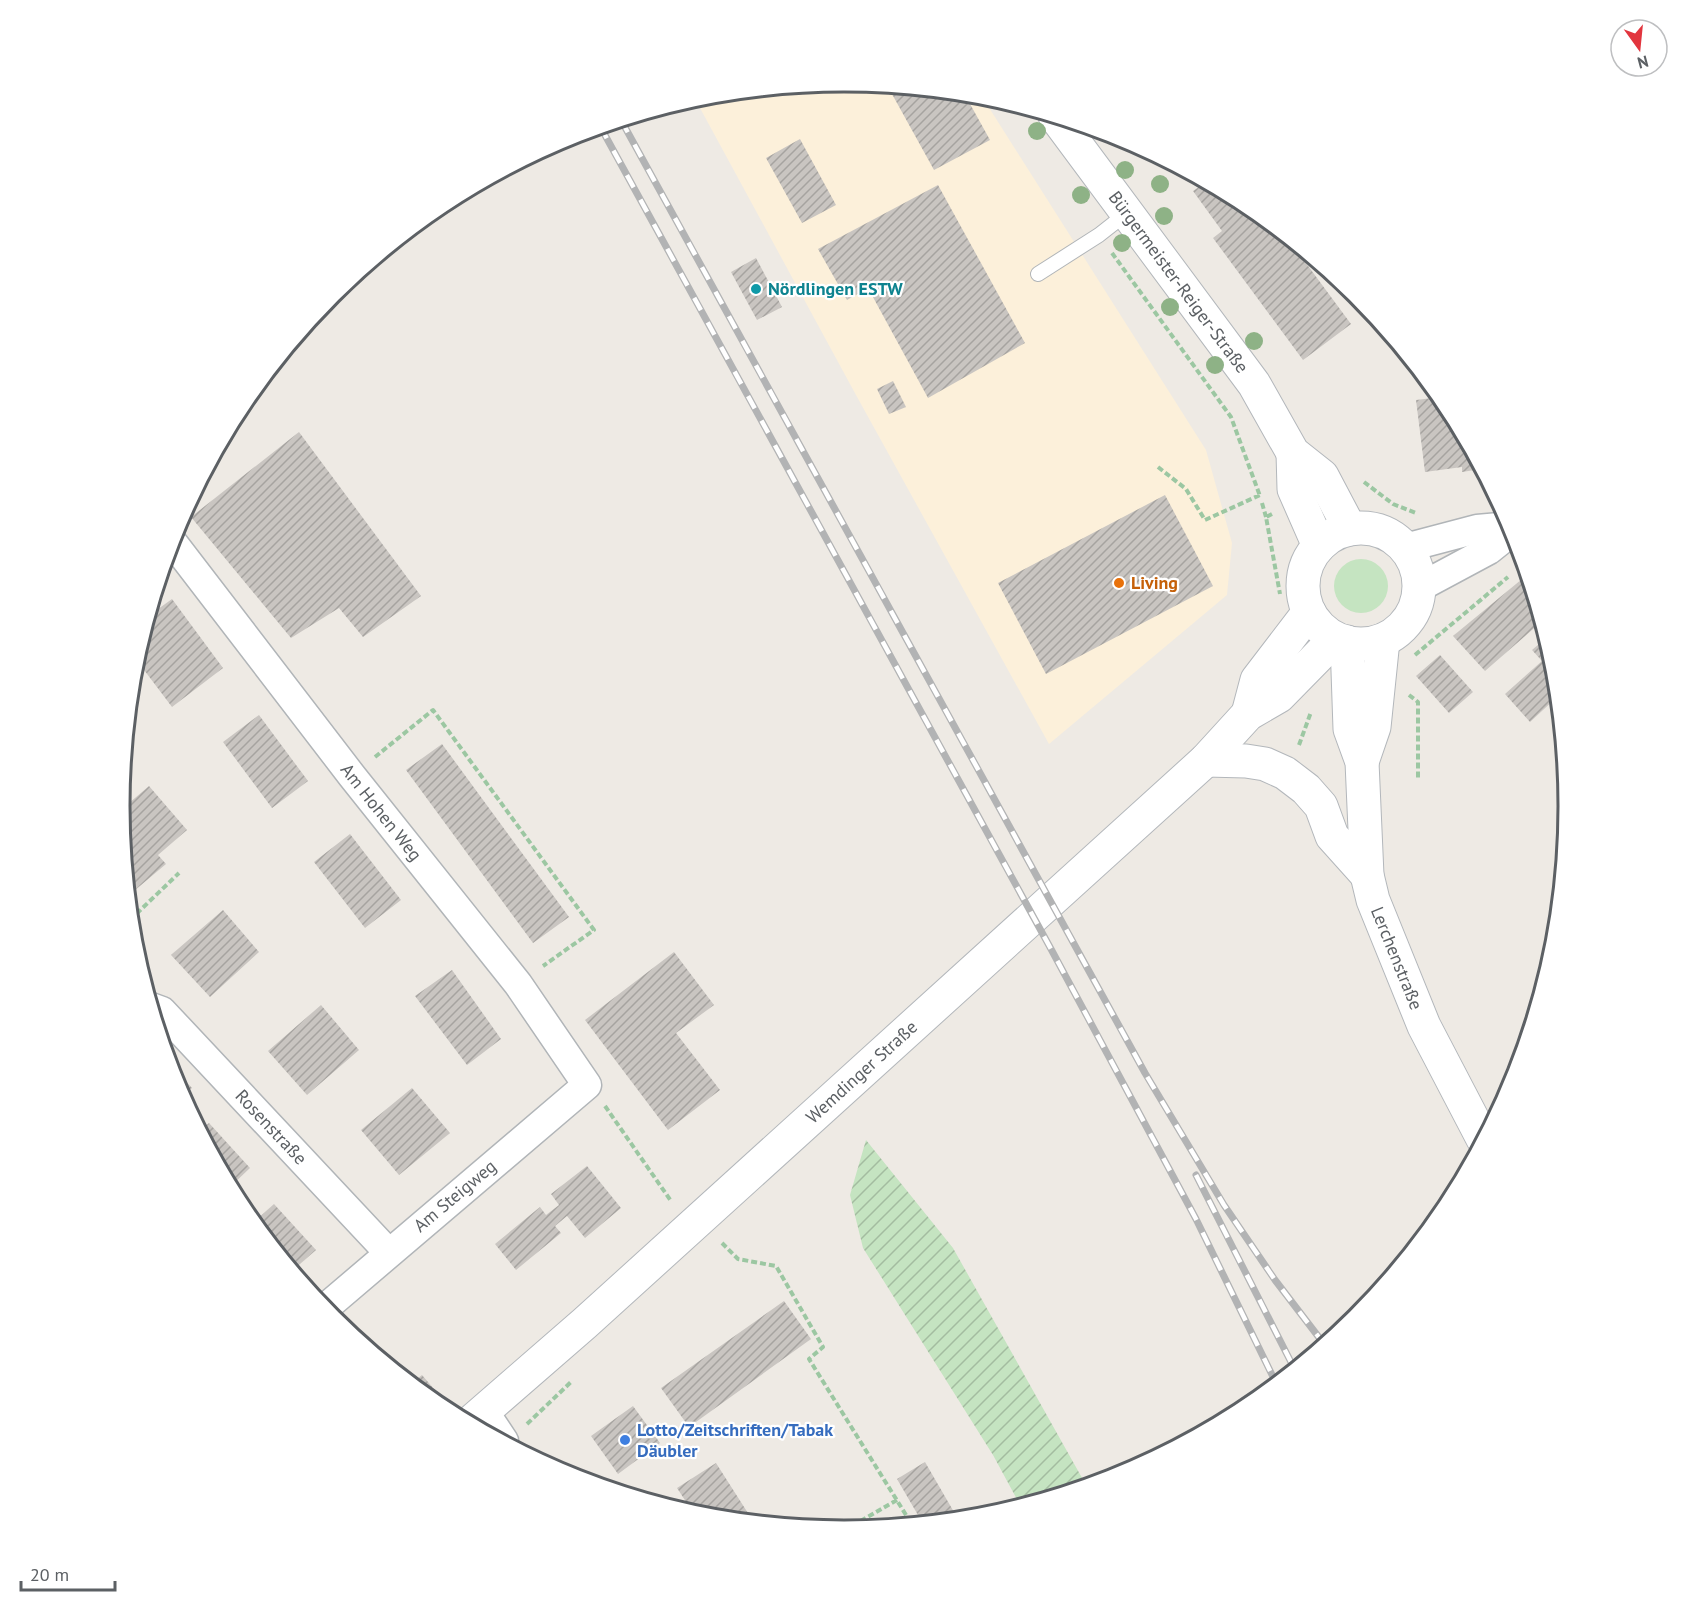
<svg xmlns="http://www.w3.org/2000/svg" width="1687" height="1611" viewBox="0 0 1687 1611" font-family="'PT Sans',sans-serif">
	<style>
		.commercial { fill: #fcf0da }
		.grass { fill: #c5e4c1 }
		.garden { fill: url(#garden-furrows) }
		.building { fill: url(#building-hatch) }
		.lines { fill: none; stroke-linecap: round; stroke-linejoin: round }
		.service-casing { stroke: #b1b5b8; stroke-width: 16 }
		.minor-casing { stroke: #b1b5b8; stroke-width: 31 }
		.secondary-casing { stroke: #b3b7bb; stroke-width: 35 }
		.path { stroke: #9cc7a2; stroke-width: 4; stroke-dasharray: 6 3; stroke-linecap: butt }
		.service { stroke: #fff; stroke-width: 14 }
		.minor { stroke: #fff; stroke-width: 28 }
		.secondary { stroke: #fff; stroke-width: 33 }
		.rail-casing { stroke: #b2b3b4; stroke-width: 7 }
		.rail { stroke: #fff; stroke-width: 4.5; stroke-dasharray: 14; stroke-linecap: butt }
		.tree { fill: #8eb286 }
		.culture-dot { fill: #0f9aa8; stroke: #fff; stroke-width: 2 }
		.food-dot { fill: #e8710a; stroke: #fff; stroke-width: 2 }
		.shop-dot { fill: #3f7fe0; stroke: #fff; stroke-width: 2 }
		.labels { text-anchor: middle; stroke-width: 4.5; stroke-linejoin: round; paint-order: stroke }
		.street-label { font-size: 18px; fill: #5c6064; stroke: #fff }
		.culture-label { font-size: 18px; font-weight: bold; fill: #0d838f; stroke: #fff; text-anchor: start }
		.food-label { font-size: 18px; font-weight: bold; fill: #c56008; stroke: #fff; text-anchor: start }
		.shop-label { font-size: 18px; font-weight: bold; fill: #366cbe; stroke: #fff; text-anchor: start }
		.rim { fill: none; stroke: #5c6064; stroke-width: 3 }
	</style>
	<defs>
		<pattern id="garden-furrows" width="10" height="10" patternUnits="userSpaceOnUse" patternTransform="scale(1.5)"><rect width="10" height="10" fill="#c5e4c1"/><path d="M-1 1l2-2M0 10L10 0M9 11l2-2" fill="none" stroke="#a3bca0"/></pattern>
		<pattern id="building-hatch" width="6" height="6" patternUnits="userSpaceOnUse" patternTransform="scale(1.5)"><rect width="6" height="6" fill="#c9c5c1"/><path d="M-1 1l2-2M0 6l6-6M5 7l2-2" fill="none" stroke="#a6a3a0"/></pattern>
	</defs>
	<rect width="100%" height="100%" fill="#eeeae4"/>
	<path class="commercial" d="M843 81 981 95 1206 450 1232 543 1227 595 1049 744 856 395 694 97 703 95Z"/>
	<path class="grass" d="M1334 586a27 27 0 1 1 54 0a27 27 0 1 1-54 0Z"/>
	<path class="garden" d="M866 1140 953 1248 1086 1485 1020 1505 993 1455 863 1248 850 1195Z"/>
	<path class="building" d="M887 85 964 93 990 140 934 170Z
		M800 139 836 205 802 223 766 158Z
		M1206 182 1246 203 1286 236 1351 324 1303 360 1213 238 1222 231 1193 191Z
		M938 185 1025 343 928 398 868 288 847 300 818 249Z
		M756 258 782 307 757 320 731 272Z
		M893 381 906 407 889 414 877 389Z
		M1441 397 1444 413 1451 412 1481 469 1462 472V467L1425 472 1416 400Z
		M299 432 421 596 363 637 339 608 291 638 191 517Z
		M1165 495 1213 586 1046 674 998 583Z
		M1527 575 1541 622 1485 671 1453 636Z
		M172 599 223 668 172 707 135 658 147 617Z
		M1546 638 1554 664 1557 697 1530 722 1505 694 1542 661 1532 650Z
		M1440 655 1473 692 1449 713 1416 676Z
		M259 715 308 781 272 808 223 742Z
		M442 744 569 917 533 943 406 770Z
		M149 786 187 830 158 855 166 864 128 896 121 825 128 819 121 810Z
		M350 834 401 900 365 928 314 862Z
		M223 910 259 952 210 997 171 955Z
		M674 952 714 1005 676 1033 720 1090 668 1130 585 1020Z
		M452 970 501 1039 467 1065 415 996Z
		M321 1005 359 1050 307 1095 268 1051Z
		M167 1061 192 1088 182 1097 174 1082Z
		M412 1088 450 1133 399 1175 361 1130Z
		M209 1123 250 1168 230 1187 200 1131Z
		M587 1166 621 1208 585 1238 567 1216 555 1226 561 1233 516 1270 495 1244 540 1207 546 1215 559 1205 551 1194Z
		M274 1204 316 1250 292 1271 253 1223Z
		M784 1301 811 1339 689 1427 661 1388Z
		M422 1375 440 1396 434 1402 411 1384Z
		M633 1406 660 1443 618 1474 591 1436Z
		M925 1462 958 1519 922 1522 897 1479Z
		M716 1463 753 1521 694 1514 677 1488Z"/>
	<g class="lines">
		<defs>
			<path id="service" d="M1038 274 1099 235 1127 213"/>
			<g id="minor">
				<path id="s1" d="M171 540 352 776 518 984 587 1085 324 1309"/>
				<path d="M1405 548 1477 529 1511 526"/>
				<path d="M1420 587 1489 550 1514 530"/>
				<path id="s2" d="M151 1007 162 1011 388 1252"/>
				<path d="M484 1411 504 1441"/>
			</g>
			<g id="secondary">
				<path id="s3" d="M1055 116 1254 384 1293 453 1322 476 1350 529"/>
				<path d="M1293 453 1294 489 1319 546"/>
				<circle cx="1361" cy="586" r="58"/>
				<path id="s4" d="M1347 642 1350 729 1362 762 1367 875 1373 900 1424 1026 1483 1139"/>
				<path d="M1248 714 1257 680 1309 612"/>
				<path d="M1206 760 1246 761 1265 764 1285 773 1306 789 1321 806 1332 836 1367 875"/>
				<path d="M1362 762 1374 727 1383 640"/>
				<path id="s5" d="M470 1423 585 1323 1206 760 1248 714 1279 696 1335 639"/>
			</g>
		</defs>
		<use href="#service" class="service-casing"/>
		<use href="#minor" class="minor-casing"/>
		<use href="#secondary" class="secondary-casing"/>
		<path class="path" d="M1112 253 1231 417 1260 496
			M1158 467 1186 489 1205 520 1260 495
			M1364 482 1393 504 1416 513
			M1262 503 1266 517
			M1272 514 1266 517 1280 594
			M1415 655 1508 577
			M1409 695 1418 702V778
			M1299 745 1311 712
			M375 757 433 710 594 930 543 966
			M130 920 179 873
			M605 1106 671 1201
			M722 1243 738 1259 776 1266 823 1347 809 1359 911 1523
			M527 1424 571 1382
			M845 1530 897 1500"/>
		<use href="#service" class="service"/>
		<use href="#minor" class="minor"/>
		<use href="#secondary" class="secondary"/>
		<defs>
			<path id="rail" d="M621 120 1145 1073 1224 1205 1275 1280 1324 1344
				M600 126 1051 949 1196 1219 1276 1383
				M1196 1175 1294 1368"/>
		</defs>
		<use href="#rail" class="rail-casing"/>
		<use href="#rail" class="rail"/>
	</g>
	<g class="tree">
		<circle cx="1037" cy="131" r="9"/>
		<circle cx="1125" cy="170" r="9"/>
		<circle cx="1160" cy="184" r="9"/>
		<circle cx="1081" cy="195" r="9"/>
		<circle cx="1164" cy="216" r="9"/>
		<circle cx="1122" cy="243" r="9"/>
		<circle cx="1170" cy="307" r="9"/>
		<circle cx="1254" cy="341" r="9"/>
		<circle cx="1215" cy="365" r="9"/>
	</g>
	<circle class="culture-dot" cx="756" cy="289" r="6"/>
	<circle class="food-dot" cx="1119" cy="583" r="6"/>
	<circle class="shop-dot" cx="625" cy="1440" r="6"/>
	<g class="labels">
		<g class="street-label">
			<text dy="6" stroke="none"><textPath href="#s3" startOffset="207">Bürgermeister-Reiger-Straße</textPath></text>
			<text dy="6" stroke="none"><textPath href="#s1" startOffset="344">Am Hohen Weg</textPath></text>
			<text dy="6" stroke="none"><textPath href="#s4" startOffset="324">Lerchenstraße</textPath></text>
			<text dy="6" stroke="none"><textPath href="#s5" startOffset="526">Wemdinger Straße</textPath></text>
			<text dy="6" stroke="none"><textPath href="#s2" startOffset="171">Rosenstraße</textPath></text>
			<text transform="translate(455 1196) rotate(-40)" y="6">Am Steigweg</text>
		</g>
		<g class="culture-label">
			<text x="768" y="295">Nördlingen ESTW</text>
		</g>
		<g class="food-label">
			<text x="1131" y="589">Living</text>
		</g>
		<g class="shop-label">
			<text x="637" y="1436">Lotto/Zeitschriften/Tabak<tspan x="637" dy="21">Däubler</tspan></text>
		</g>
	</g>
	<path d="M0 0H1687V1611H0ZM130 806a714 714 0 1 1 1428 0a714 714 0 1 1-1428 0Z" fill="#fff" fill-rule="evenodd"/>
	<path class="rim" d="M130 806a714 714 0 1 1 1428 0a714 714 0 1 1-1428 0Z"/>
	<g transform="translate(1639 48) rotate(165)"><circle r="28" fill="#ffffff" stroke="#bebfc1" stroke-width="1.5"/>
	<path d="M0-4.5L10 22L0 15L-10 22Z" fill="#e2353e"/>
	<text y="-9" font-size="16" font-weight="bold" text-anchor="middle" fill="#5c6064">N</text>
	</g>
	<path d="M21 1581v9h94v-9" fill="none" stroke="#5c6064" stroke-width="3"/>
	<text x="30" y="1581" font-size="18" fill="#5c6064" stroke="#ffffff" stroke-width="4.5" paint-order="stroke">20 m</text>
</svg>
